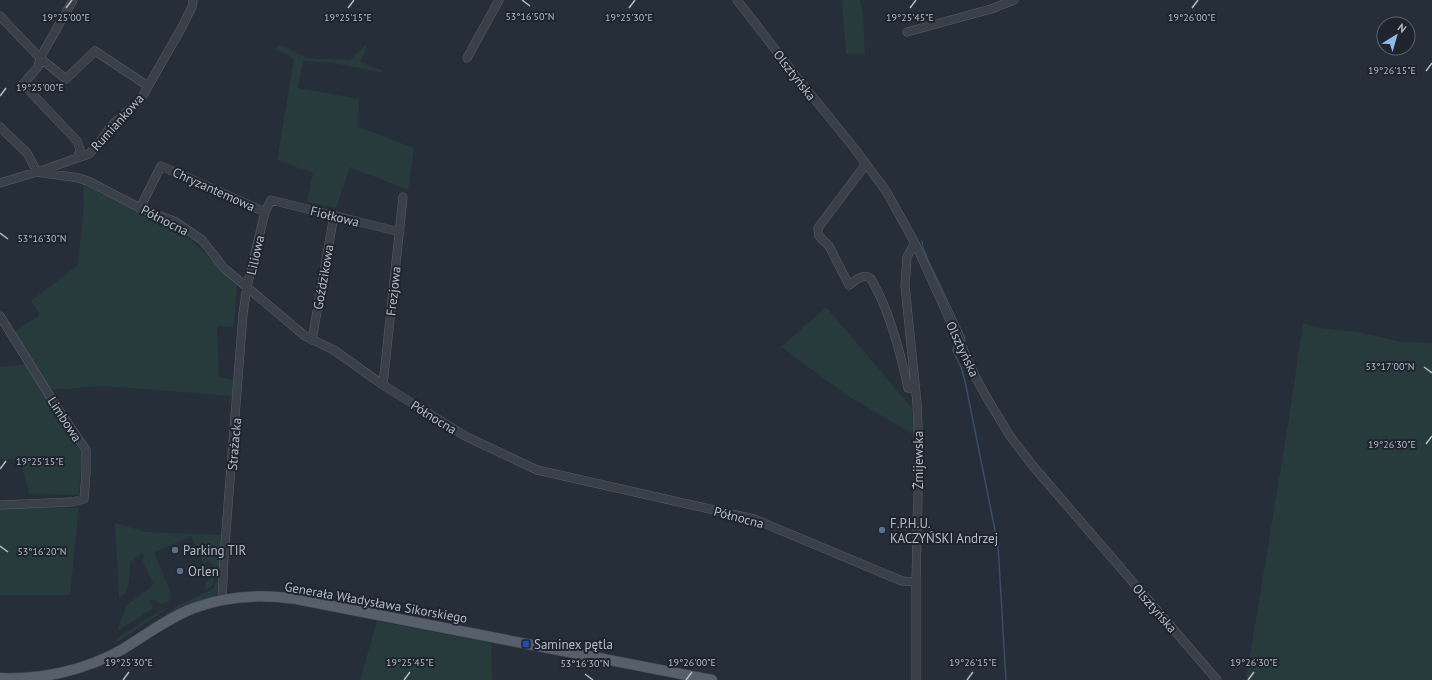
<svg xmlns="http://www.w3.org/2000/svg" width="1432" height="680" viewBox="0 0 1432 680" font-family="'PT Sans',sans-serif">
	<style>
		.green { fill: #283b3c }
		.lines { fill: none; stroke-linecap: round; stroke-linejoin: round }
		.stream { stroke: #3d4c61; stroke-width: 1.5 }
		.minor-casing { stroke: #575e68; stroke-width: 9 }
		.major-casing { stroke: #424953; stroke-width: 11 }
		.minor { stroke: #39404a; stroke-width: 8 }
		.major { stroke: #575f6a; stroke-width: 10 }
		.ticks { fill: none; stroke: #b5bbc6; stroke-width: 1.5 }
		.service-dot { fill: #5c6f8a; stroke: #1e252f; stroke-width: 1.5 }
		.transit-dot { fill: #1a4fb4; stroke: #1e252f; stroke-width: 1.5 }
		.labels { text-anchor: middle; stroke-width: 4; stroke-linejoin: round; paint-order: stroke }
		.street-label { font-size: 13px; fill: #b5bbc6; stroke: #1e252f }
		.poi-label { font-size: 13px; fill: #b5bbc6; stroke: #1e252f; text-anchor: start }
		.ticks-label { font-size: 10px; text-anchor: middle; fill: #b5bbc6; stroke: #1e252f; stroke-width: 4; stroke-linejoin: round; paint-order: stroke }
	</style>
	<rect width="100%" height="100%" fill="#262e3a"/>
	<path class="green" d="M842 0H860L863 12 865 54H846Z
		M279 44 307 58 350 60 365 46H367L361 62 383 71 380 72 333 63 303 61 298 88 359 99 358 127 414 148 408 190 350 167 336 208 307 202 313 173 277 160 294 60 288 55 275 50Z
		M83 184 186 236 230 277 237 283 234 327 217 326 219 377 235 380 233 396 103 386 49 390 14 332 40 315 31 301 78 265 84 203Z
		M826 307 912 408 913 434 848 396 781 347Z
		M1303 323 1318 328 1358 332 1402 342 1432 343V680H1246L1288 425Z
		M26 364 82 454 79 495 29 494 20 459 0 460V367Z
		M0 507 79 508 70 595H0Z
		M115 523 146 532 222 535 220 569 217 572 210 570 214 567 208 561 204 564 191 536 154 553 169 588 171 598 168 602 161 604 152 599 149 601 153 607 152 609 119 630 118 627 127 605 151 587 153 583 142 559 145 557 142 553 130 562C130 575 131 590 119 598Z
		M214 578 213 586 204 590 206 582Z
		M216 578 220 586 216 596 118 646 176 607 214 588Z
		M171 606 116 643 117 640 121 636 153 615Z
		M377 621 491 643 492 680H360Z"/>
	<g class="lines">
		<path class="stream" d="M922 241 923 248 928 260 964 336 965 341H963
			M954 346 953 351 961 367 965 381 998 545 1006 680"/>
		<defs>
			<path id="minor" d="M73 0 40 58 38 67 23 84 77 141 80 149 78 157
				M737 0 795 75 855 149 886 191 915 243 976 378 987 398 1010 436 1033 466 1217 680
				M0 16 40 58 66 79 95 51 148 86
				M907 32 991 9 1014 0
				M467 58 499 0
				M0 127 27 153 37 172 89 154 98 144 113 124 141 99 182 27 192 7 193 0
				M866 164 818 228 819 236 829 246 849 285C855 281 864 272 871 279 873 281 875 287 877 290 892 320 901 355 908 388L915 389
				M0 183 37 172 79 178 90 182 140 208 176 222 202 240 224 268 305 336 334 350 383 385 465 436 537 470 754 519 902 581 916 582
				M140 208 161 166 265 212
				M915 243 907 257 905 286 917 403 919 453 916 582V680
				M0 316 56 406 86 450V473L84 499 72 502 0 505
				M312 340 334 215
				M383 385 403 197
				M222 601 224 557 243 314 247 287 265 212 271 200 400 232"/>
			<path id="major" d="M0 678C42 680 86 670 123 649 146 635 168 618 194 608 226 596 262 594 296 599L712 680"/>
		</defs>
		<use href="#minor" class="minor-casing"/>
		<use href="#major" class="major-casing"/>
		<use href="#minor" class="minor"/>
		<use href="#major" class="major"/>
	</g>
	<path class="ticks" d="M522 0 530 6M66 8 72 0M348 8 354 0M629 8 635 0M910 8 916 0M1192 8 1198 0M1426 71 1432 63M0 96 6 88M0 233 8 239M1424 367 1432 373M1426 444 1432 436M0 469 6 461M0 546 8 552M585 674 593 680M123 680 129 672M404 680 410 672M686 680 692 672M967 680 973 672M1248 680 1254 672"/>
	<g class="service-dot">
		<circle cx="882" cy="530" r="4"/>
		<circle cx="175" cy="550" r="4"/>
		<circle cx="180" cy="571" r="4"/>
	</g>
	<rect class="transit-dot" x="522" y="640" width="8" height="8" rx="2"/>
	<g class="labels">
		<g class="street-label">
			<text transform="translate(795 75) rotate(52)" y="5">Olsztyńska</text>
			<text transform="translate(117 122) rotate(-48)" y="5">Rumiankowa</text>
			<text transform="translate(214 189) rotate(24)" y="5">Chryzantemowa</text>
			<text transform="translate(335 216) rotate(14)" y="5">Fiołkowa</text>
			<text transform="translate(165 220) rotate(27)" y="5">Północna</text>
			<text transform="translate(255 255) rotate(-77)" y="5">Liliowa</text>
			<text transform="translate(323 277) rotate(-80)" y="5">Goździkowa</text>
			<text transform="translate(393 291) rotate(-84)" y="5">Frezjowa</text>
			<text transform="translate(963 349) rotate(65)" y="5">Olsztyńska</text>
			<text transform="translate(434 417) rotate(32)" y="5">Północna</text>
			<text transform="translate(65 419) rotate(57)" y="5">Limbowa</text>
			<text transform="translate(234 444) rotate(-85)" y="5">Strażacka</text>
			<text transform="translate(918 460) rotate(-90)" y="5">Żmijewska</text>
			<text transform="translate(739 517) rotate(15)" y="5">Północna</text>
			<text transform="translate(376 602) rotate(10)" y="5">Generała Władysława Sikorskiego</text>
			<text transform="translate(1155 608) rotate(49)" y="5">Olsztyńska</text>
		</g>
		<g class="poi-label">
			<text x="890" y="528">F.P.H.U.<tspan x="890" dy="15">KACZYŃSKI Andrzej</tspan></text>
			<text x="183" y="555">Parking TIR</text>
			<text x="188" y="576">Orlen</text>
			<text x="534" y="649">Saminex pętla</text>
		</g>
	</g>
	<g class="ticks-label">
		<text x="530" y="20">53°16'50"N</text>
		<text x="66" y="21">19°25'00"E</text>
		<text x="348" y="21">19°25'15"E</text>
		<text x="629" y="21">19°25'30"E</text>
		<text x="910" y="21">19°25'45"E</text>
		<text x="1192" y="21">19°26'00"E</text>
		<text x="1392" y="74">19°26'15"E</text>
		<text x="40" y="91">19°25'00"E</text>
		<text x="42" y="242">53°16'30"N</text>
		<text x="1390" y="370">53°17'00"N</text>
		<text x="1392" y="448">19°26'30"E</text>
		<text x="40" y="465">19°25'15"E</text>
		<text x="42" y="555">53°16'20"N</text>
		<text x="129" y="666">19°25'30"E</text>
		<text x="410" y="666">19°25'45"E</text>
		<text x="692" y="666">19°26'00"E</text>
		<text x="973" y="666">19°26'15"E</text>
		<text x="1254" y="666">19°26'30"E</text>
		<text x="585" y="667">53°16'30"N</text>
	</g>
	<g transform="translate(1396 36) rotate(37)"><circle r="19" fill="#1e252f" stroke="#5a616b"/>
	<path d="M0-3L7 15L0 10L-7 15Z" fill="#93b6ec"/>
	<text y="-6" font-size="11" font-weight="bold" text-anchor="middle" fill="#b5bbc6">N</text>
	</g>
</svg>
